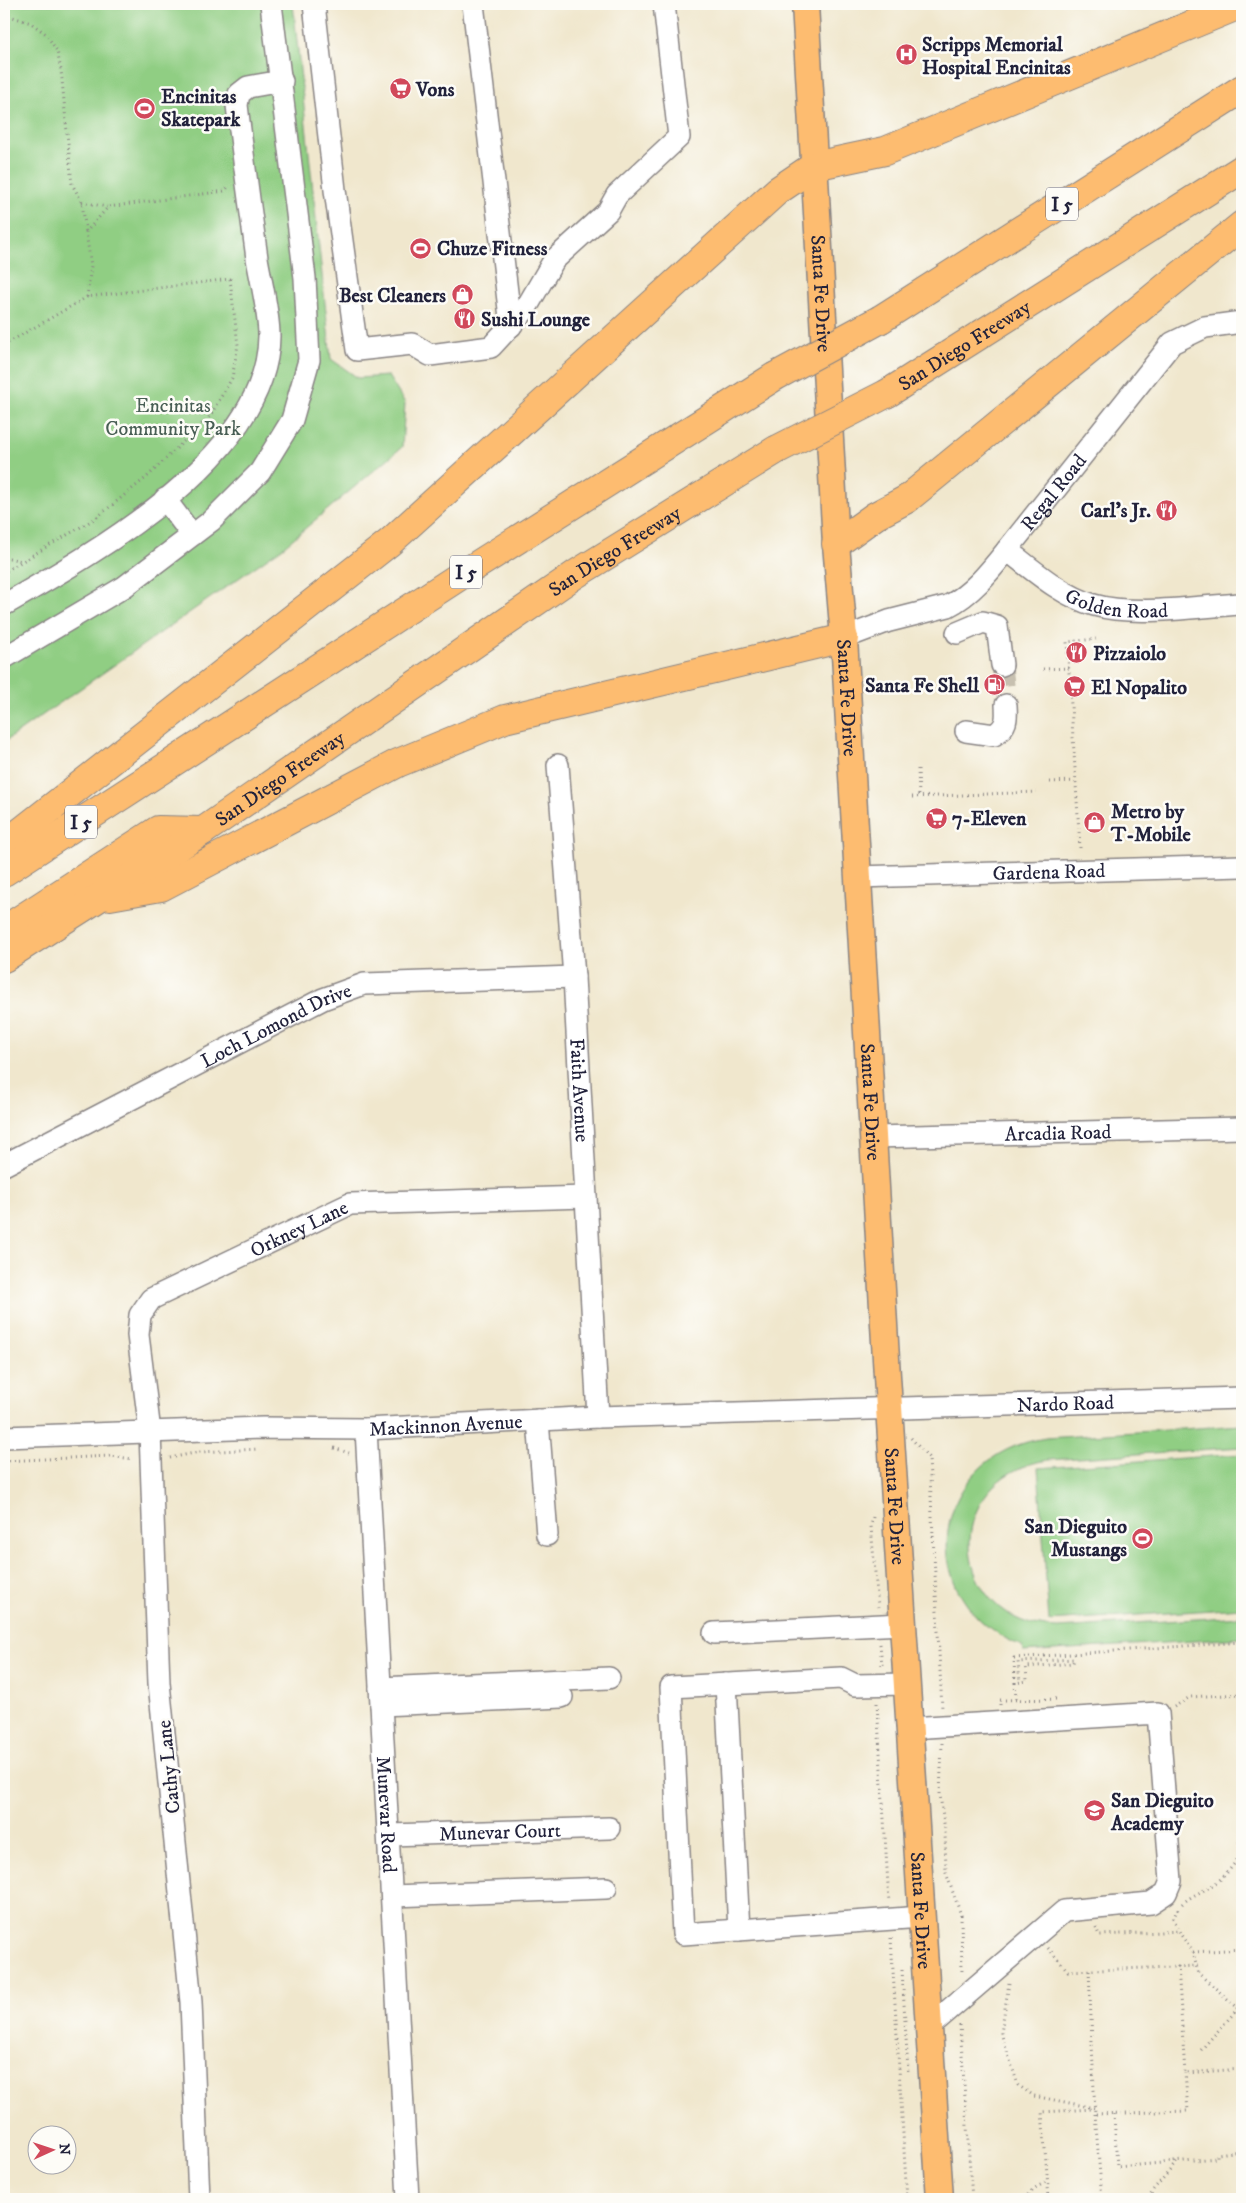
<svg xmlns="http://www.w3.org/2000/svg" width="1246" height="2203" viewBox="0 0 1246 2203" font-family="'IM FELL DW Pica',serif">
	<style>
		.green { fill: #90ce83; stroke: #59785f }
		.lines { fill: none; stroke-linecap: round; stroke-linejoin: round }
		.minor-tunnel { stroke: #c7c0b0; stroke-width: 21; stroke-dasharray: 21 11; stroke-linecap: butt }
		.minor-casing { stroke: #898484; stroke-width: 24 }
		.major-casing { stroke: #898484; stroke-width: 29 }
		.highway-casing { stroke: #898484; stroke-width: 30 }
		.path { stroke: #898484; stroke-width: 3; stroke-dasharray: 1 4; stroke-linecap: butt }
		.minor { stroke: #fff; stroke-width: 21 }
		.major { stroke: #fdbc70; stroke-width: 26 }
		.highway { stroke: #fdbc70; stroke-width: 28 }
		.highway-bridge-casing { stroke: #898484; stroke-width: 30; stroke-linecap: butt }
		.highway-bridge { stroke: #fdbc70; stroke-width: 28 }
		.labels { text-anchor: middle; stroke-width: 5; stroke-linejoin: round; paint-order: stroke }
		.shield { fill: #fdfcf7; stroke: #646373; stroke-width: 1 }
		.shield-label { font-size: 19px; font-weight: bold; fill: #22223b }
		.poi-label { font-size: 20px; font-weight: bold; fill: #22223b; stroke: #fdfcf7; text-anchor: start }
		.street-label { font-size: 20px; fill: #22223b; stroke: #fdfcf7 }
		.park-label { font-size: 20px; fill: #485e54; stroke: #fdfcf7 }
	</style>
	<rect width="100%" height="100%" fill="#fdfcf7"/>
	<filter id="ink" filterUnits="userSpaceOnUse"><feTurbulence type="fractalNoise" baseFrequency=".02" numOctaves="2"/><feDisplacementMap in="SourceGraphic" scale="10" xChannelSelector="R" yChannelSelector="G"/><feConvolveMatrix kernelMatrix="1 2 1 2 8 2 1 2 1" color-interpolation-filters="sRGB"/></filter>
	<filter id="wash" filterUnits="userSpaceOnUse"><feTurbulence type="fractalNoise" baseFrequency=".0096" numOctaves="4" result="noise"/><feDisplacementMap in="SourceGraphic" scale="20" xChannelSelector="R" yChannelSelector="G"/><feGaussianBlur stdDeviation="1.12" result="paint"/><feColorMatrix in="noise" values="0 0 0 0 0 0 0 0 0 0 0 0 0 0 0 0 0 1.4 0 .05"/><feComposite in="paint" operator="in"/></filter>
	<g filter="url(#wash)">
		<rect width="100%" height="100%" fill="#f0e7cd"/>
		<path class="green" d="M4 4H293L331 359 358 378 388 376 405 403 402 447 282 548 4 742Z
			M1242 1425V1447L1048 1460C938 1476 947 1625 1058 1628L1242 1616V1638L1023 1652 1022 1646C911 1603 927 1455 1046 1438Z
			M1242 1454V1608L1049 1621 1038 1468Z"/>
	</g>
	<g filter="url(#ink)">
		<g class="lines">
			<path class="minor-tunnel" d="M1002 665 1006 705"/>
			<defs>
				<g id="minor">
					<path d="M314 4 335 190 357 350 412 344 430 355 491 347 525 310 554 260 608 211 617 195 679 137 664 4"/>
					<path d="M473 4 511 326"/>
					<path d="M165 499 192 535"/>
					<path id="s1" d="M1007 550C1033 570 1062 596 1094 605 1135 617 1199 606 1242 604"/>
					<path d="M4 605C95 553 268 456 269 336 269 312 261 282 257 258 250 207 243 156 237 105L239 94 248 87 282 81"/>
					<path d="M957 633 983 622 997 626 1002 665"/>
					<path id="s2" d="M844 638 889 621 948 606C972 594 990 571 1007 550L1172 343 1205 327 1242 322"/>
					<path d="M4 658 124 587 211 521 260 472 292 420 309 360 305 278 271 4"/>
					<path d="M966 731 994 735C1007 727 1007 719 1006 705"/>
					<path id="s3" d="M558 765 574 977 598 1417"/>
					<path id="s4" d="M857 877 1242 866"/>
					<path id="s5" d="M874 1137 1242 1128"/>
					<path id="s6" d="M4 1165 323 999 364 984 574 977"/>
					<path d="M538 1420 547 1535"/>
					<path id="s7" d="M366 1429 408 2199"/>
					<path id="s8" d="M4 1437 263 1428 366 1429 598 1417 1242 1398"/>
					<path d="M714 1633 903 1624"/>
					<path d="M726 1684 739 1930"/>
					<path d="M907 1684 855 1685 841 1678 671 1687 683 1934 922 1917"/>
					<path d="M380 1688 609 1678"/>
					<path d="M381 1705 562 1697"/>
					<path d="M910 1728 1158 1713 1171 1881 1166 1893 1151 1903 1064 1911 929 2027"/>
					<path id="s9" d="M390 1835 609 1828"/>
					<path d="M393 1896 606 1888"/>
					<path id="s10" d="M199 2199 191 2002 159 1683 150 1432 138 1335 140 1315 151 1299 350 1204 586 1197"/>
				</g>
				<g id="major">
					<path id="s11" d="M805 4 836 544 844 638 887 1376 940 2199"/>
				</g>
				<g id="highway">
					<path d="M881 319 1242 89"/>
					<path id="s12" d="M888 393 1242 169"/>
					<path d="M836 544 875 516 907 499 1242 225"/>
					<path d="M4 845 390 542 777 191 814 166 885 151 1242 4"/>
					<path d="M4 872 463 574 774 377"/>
					<path d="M110 896 161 887 398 763 505 719 844 638"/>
					<path d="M4 930 158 830 203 831"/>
					<path id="s13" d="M4 958 203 831 576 574 776 450"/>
				</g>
			</defs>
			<use href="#minor" class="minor-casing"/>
			<use href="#major" class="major-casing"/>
			<use href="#highway" class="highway-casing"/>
			<path class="path" d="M4 14 31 23 46 34 57 51 61 70 72 184 82 202 86 232
				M4 14 8 9 7 4
				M82 202 107 207
				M87 297 91 266 86 232 108 207 225 191 228 187
				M4 345 87 297 230 279 238 345 232 378 210 416 147 477 96 518 4 572
				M4 557 22 561
				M1043 669 1069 668
				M918 769 919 796
				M1050 782 1075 781
				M912 797 1037 792
				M1080 848 1067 642 1096 639
				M911 1438 929 1458 942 1709
				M334 1448 349 1453
				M170 1458 199 1452 258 1449
				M4 1461 110 1456 133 1459
				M873 1517 871 1526 878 1607
				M880 1644 882 1665
				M1015 1683 1014 1658 1242 1642
				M1016 1699 1015 1683 1027 1681 1026 1667 1073 1663 1074 1659 1018 1662 1020 1682
				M877 1703 889 1902
				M1000 1705V1700L1059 1699
				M1174 1707 1190 1697 1242 1694
				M942 1743 940 1795 945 1830 946 1873 961 1915 962 1974
				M1182 1904C1193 1894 1205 1891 1216 1883 1226 1875 1235 1864 1241 1853L1239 1841 1242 1830
				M1178 1909 1173 1918 1181 1935 1193 1952 1198 1973 1238 2008 1242 2045
				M1096 1927 1099 1935 1179 1931
				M891 1938 907 2199
				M1048 1948 1068 1971 1198 1966
				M1193 1952 1242 1949
				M1178 1966 1185 2073 1242 2069
				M902 1970 908 2071
				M1089 1970 1095 2114 1188 2111 1185 2073
				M1009 1983 1001 2033 1018 2085 1034 2096 1095 2108
				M960 2025 972 2199
				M1201 2050 1242 2004
				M1095 2114 1102 2199
				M1114 2114 1117 2167 1217 2158V2154L1242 2151
				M1026 2199 1033 2189 1048 2181
				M1049 2199 1042 2112 1092 2109
				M1149 2199 1153 2190 1177 2162"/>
			<use href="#minor" class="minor"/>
			<use href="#major" class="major"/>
			<use href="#highway" class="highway"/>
			<defs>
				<path id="highway-bridge" d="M774 377 881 319
					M776 450 888 393"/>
			</defs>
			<use href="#highway-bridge" class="highway-bridge-casing"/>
			<use href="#highway-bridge" class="highway-bridge"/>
		</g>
	</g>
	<defs>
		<symbol id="hospital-disc" viewBox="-11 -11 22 22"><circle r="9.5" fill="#d1495b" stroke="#fdfcf7"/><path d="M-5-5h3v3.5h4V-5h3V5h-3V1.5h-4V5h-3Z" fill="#fff"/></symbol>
		<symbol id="supermarket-disc" viewBox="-11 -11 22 22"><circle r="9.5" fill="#d1495b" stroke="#fdfcf7"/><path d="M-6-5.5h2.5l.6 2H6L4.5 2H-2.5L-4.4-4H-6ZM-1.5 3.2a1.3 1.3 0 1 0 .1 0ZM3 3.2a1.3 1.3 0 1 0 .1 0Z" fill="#fff"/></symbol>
		<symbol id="stadium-disc" viewBox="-11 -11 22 22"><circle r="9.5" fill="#d1495b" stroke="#fdfcf7"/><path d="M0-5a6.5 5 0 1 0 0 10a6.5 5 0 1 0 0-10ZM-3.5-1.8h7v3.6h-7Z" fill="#fff"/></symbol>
		<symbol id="shop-disc" viewBox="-11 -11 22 22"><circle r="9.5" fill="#d1495b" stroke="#fdfcf7"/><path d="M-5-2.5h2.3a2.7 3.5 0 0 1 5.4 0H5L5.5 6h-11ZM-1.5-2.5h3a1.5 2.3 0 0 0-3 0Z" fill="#fff"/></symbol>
		<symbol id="restaurant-disc" viewBox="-11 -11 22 22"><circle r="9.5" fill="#d1495b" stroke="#fdfcf7"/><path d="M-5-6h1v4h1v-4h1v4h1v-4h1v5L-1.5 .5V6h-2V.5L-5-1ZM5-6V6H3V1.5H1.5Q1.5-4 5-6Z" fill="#fff"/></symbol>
		<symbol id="fuel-disc" viewBox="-11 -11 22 22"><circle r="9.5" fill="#d1495b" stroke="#fdfcf7"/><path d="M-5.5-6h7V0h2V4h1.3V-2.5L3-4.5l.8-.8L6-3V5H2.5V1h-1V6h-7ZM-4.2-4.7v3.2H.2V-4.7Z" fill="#fff"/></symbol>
		<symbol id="school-disc" viewBox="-11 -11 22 22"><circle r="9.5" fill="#d1495b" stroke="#fdfcf7"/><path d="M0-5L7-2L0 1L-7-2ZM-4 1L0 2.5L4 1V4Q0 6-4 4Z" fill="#fff"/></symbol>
	</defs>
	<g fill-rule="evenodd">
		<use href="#hospital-disc" x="894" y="42" width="25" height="25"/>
		<use href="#supermarket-disc" x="388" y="76" width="25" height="25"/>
		<use href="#stadium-disc" x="132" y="96" width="25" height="25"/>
		<use href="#stadium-disc" x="408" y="236" width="25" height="25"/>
		<use href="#shop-disc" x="450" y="282" width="25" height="25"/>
		<use href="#restaurant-disc" x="452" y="306" width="25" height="25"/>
		<use href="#restaurant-disc" x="1154" y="498" width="25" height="25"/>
		<use href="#restaurant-disc" x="1064" y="640" width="25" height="25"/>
		<use href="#fuel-disc" x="982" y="672" width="25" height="25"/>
		<use href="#supermarket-disc" x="1062" y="674" width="25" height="25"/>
		<use href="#supermarket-disc" x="924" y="806" width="25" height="25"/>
		<use href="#shop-disc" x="1082" y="810" width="25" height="25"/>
		<use href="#stadium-disc" x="1130" y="1526" width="25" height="25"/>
		<use href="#school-disc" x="1082" y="1798" width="25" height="25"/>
	</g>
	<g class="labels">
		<g class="shield">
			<rect x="1046" y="187.5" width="32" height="33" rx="4"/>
			<rect x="450" y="555.5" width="32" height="33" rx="4"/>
			<rect x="65" y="805.5" width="32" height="33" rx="4"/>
		</g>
		<g class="shield-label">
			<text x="1062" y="211">I 5</text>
			<text x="466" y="579">I 5</text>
			<text x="81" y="829">I 5</text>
		</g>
		<g class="poi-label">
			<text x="922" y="51">Scripps Memorial<tspan x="922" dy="23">Hospital Encinitas</tspan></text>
			<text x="416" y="96">Vons</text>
			<text x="161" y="103">Encinitas<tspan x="161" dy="23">Skatepark</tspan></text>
			<text x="437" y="255">Chuze Fitness</text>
			<text x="446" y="302" text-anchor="end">Best Cleaners</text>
			<text x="481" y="326">Sushi Lounge</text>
			<text x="1151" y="517" text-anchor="end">Carl's Jr.</text>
			<text x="1093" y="660">Pizzaiolo</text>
			<text x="979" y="692" text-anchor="end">Santa Fe Shell</text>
			<text x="1091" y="694">El Nopalito</text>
			<text x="1111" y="818">Metro by<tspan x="1111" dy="23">T-Mobile</tspan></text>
			<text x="952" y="825">7-Eleven</text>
			<text x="1127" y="1533" text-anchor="end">San Dieguito<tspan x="1127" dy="23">Mustangs</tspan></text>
			<text x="1111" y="1807">San Dieguito<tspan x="1111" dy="23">Academy</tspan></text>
		</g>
		<g class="street-label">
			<text dy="7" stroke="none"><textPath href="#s11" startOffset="290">Santa Fe Drive</textPath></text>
			<text dy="7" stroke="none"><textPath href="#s12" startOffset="90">San Diego Freeway</textPath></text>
			<text dy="7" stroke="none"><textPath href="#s2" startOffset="265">Regal Road</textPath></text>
			<text dy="7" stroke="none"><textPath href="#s13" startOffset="734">San Diego Freeway</textPath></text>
			<text dy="7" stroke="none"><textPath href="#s1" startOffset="126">Golden Road</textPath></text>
			<text dy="7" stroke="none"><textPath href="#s11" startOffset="695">Santa Fe Drive</textPath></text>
			<text dy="7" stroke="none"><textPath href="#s13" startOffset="329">San Diego Freeway</textPath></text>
			<text dy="7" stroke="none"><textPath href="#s4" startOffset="192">Gardena Road</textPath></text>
			<text dy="7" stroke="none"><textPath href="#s6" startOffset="306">Loch Lomond Drive</textPath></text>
			<text dy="7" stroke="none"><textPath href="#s3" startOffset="326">Faith Avenue</textPath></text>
			<text dy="7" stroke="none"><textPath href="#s11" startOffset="1100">Santa Fe Drive</textPath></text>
			<text dy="7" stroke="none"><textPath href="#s5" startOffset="184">Arcadia Road</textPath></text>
			<text dy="7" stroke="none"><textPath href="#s10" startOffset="1070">Orkney Lane</textPath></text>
			<text dy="7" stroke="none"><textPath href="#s8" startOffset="1062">Nardo Road</textPath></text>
			<text dy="7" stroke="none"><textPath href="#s8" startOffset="442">Mackinnon Avenue</textPath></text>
			<text dy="7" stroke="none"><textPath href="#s11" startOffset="1505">Santa Fe Drive</textPath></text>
			<text transform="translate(168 1767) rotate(-96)" y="7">Cathy Lane</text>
			<text dy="7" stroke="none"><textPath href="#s7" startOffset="386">Munevar Road</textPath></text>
			<text dy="7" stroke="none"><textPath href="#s9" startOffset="110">Munevar Court</textPath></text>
			<text dy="7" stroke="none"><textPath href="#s11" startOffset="1910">Santa Fe Drive</textPath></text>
		</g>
		<g class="park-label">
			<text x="173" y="412">Encinitas<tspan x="173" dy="23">Community Park</tspan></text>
		</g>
	</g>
	<rect width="1246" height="2203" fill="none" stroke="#fdfcf7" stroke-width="20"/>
	<g transform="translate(52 2150) rotate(87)"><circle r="24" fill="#fdfcf7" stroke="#a5a5ac"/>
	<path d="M0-4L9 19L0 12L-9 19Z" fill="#d1495b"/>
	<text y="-8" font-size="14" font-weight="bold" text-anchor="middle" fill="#22223b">N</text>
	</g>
</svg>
